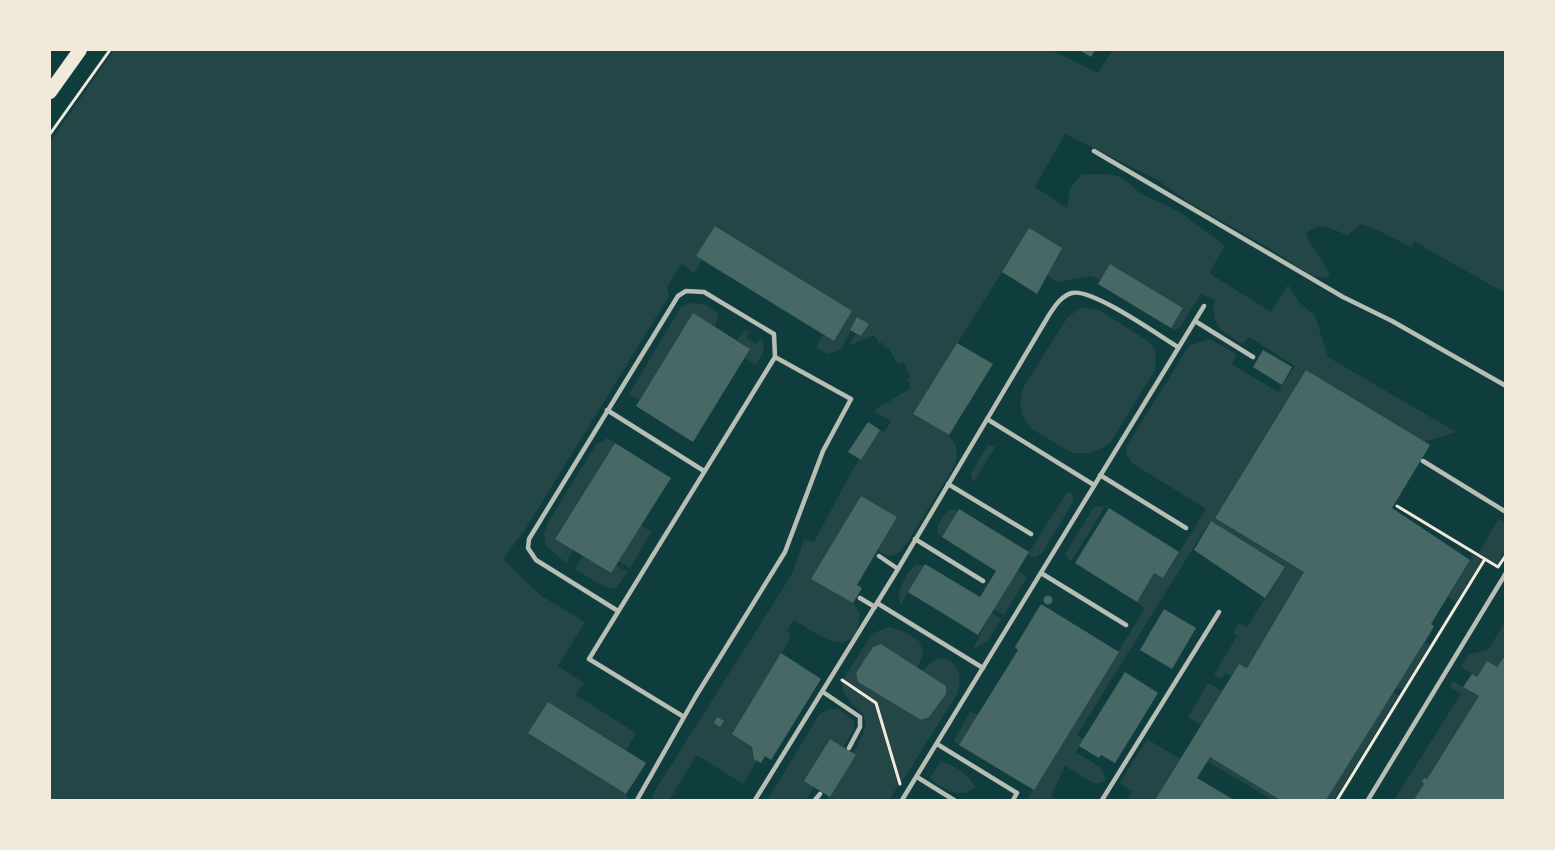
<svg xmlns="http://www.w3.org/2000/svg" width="1555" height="850" viewBox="0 0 1555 850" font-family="Helvetica,sans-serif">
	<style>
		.green { fill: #244646 }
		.building { fill: #486865 }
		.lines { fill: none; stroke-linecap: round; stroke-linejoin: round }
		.path { stroke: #f1e9da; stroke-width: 3 }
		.service { stroke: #b8beb3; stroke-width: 4.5 }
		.trunk { stroke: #f1e9da; stroke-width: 14 }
	</style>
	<rect width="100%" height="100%" fill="#0f3d3e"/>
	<path class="green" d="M114 50H1051L1098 73 1113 50H1505V293L1415 242 1411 247 1377 230 1361 224 1348 235C1332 230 1320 219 1306 234 1312 249 1323 260 1330 275L1324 278 1312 276 1271 249 1190 203 1156 179 1065 134 1035 187 1067 208 1070 188 1082 174H1110L1123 178 1141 194 1178 211 1225 246 1209 273 1271 312 1288 285 1299 302 1315 316 1328 357 1456 432 1424 442 1306 370 1215 517 1304 572 1247 668 1239 664 1231 676 1225 673 1221 679 1214 675 1237 636 1233 633 1239 623 1247 627 1285 567 1210 521 1077 735 1083 739 1076 752 1101 768 1106 779 1100 783H1093L1065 766 1051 796 1058 800H1027L1145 608 1137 602 1154 573 1163 578 1206 509 1132 463 1126 453 1127 445 1189 346 1209 339 1237 354 1232 364 1278 392 1295 366 1249 337 1243 344C1223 332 1209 325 1215 300L1201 294 1180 327 1174 330 1171 328 1183 308 1110 264 1101 280 1091 276 1057 282 1046 275 1062 248 1029 229 913 414C937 431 971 436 951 472L907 543C898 556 891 560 878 550L897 517 861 496 812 579 853 603 860 613C856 665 818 634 794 620L787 630 791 637 733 734 752 747 757 761 743 784 697 755 669 800H656L651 797 792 574 804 540 814 542 853 469 880 430 884 432 891 421 873 411 911 388 907 379 911 377 903 362 898 365 889 348 886 349 882 342 880 344 874 335 848 346 856 334 862 336 868 324 857 317 841 350 828 354 816 348 823 335 834 341 852 311 715 226 696 256 702 260 694 274 682 263 667 287 669 296 526 528 503 559 540 595 585 622 558 666 584 683 576 695 636 733 626 750 548 702 529 733 626 794 629 800H50V142Z
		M689 303 704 304 719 314 715 327 693 314 639 400 629 394 681 307Z
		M1081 307 1099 310 1148 341C1157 348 1156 359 1155 370L1110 443 1102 448 1089 453H1072L1032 429 1023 417 1020 403 1023 388 1067 318Z
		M744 331H750L746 338 756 344 761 338C767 349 762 355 756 365L745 358 750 349 737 340Z
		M607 438 615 443 555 538 573 550 566 563 546 546 544 534 548 522 596 445Z
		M988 445 995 447 973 483 971 473Z
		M1067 492 1073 494V502L1043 552 1036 557 1027 555Z
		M1105 506 1071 562 1065 554 1094 507Z
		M952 509 958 511 942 537 937 532C937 523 944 513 952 509Z
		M1499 518 1505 525V550L1497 564 1479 553Z
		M641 525 651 532 630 568 618 561Z
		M1473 555 1482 560 1456 602 1448 597Z
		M583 556 610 573 616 565 627 572 616 588 605 587 575 569Z
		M917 564 924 566 901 604C894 593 907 571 917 564Z
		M1017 571 1027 577 1004 615 994 609Z
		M991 613 1001 619 987 642 973 649Z
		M1505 622V654L1497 667 1487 661 1477 677 1461 667 1469 654 1488 650Z
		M890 627 907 633 920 642 923 654 917 668 881 644 873 647 856 673 858 682 921 720C933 715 945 699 946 686L923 671C929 663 933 659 944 658 961 666 962 678 957 694L901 783 877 702 843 679 873 633Z
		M1425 642 1430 645 1402 690 1396 687Z
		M1453 681 1479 696 1427 779 1424 778 1422 782 1424 784 1414 800H1394L1461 694 1450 687Z
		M842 682 875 703 898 786 889 800H825L856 756 853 753C885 701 845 718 842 682Z
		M1208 683 1222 691 1201 725 1188 717Z
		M1393 692 1399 695 1334 800H1326Z
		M828 709H839L854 721V729L843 747 830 739 805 780 814 787 806 800 768 799 819 715Z
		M970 712 978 714 959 745 954 740Z
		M1147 739 1180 759 1155 800H1127L1132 791 1120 783Z
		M1210 757 1280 800H1272L1207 761Z
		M940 762C953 764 970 775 975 787 960 800 943 790 930 778Z"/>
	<path class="building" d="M1079 50H1095L1091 57Z
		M715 226 852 311 834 341 696 256Z
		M1029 228 1062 248 1037 294 1002 272Z
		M1110 264 1183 308 1171 328 1098 284Z
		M693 313 750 349 693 442 636 406Z
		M857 317 869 324 861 336 850 330Z
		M957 343 993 364 949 435 913 414Z
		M1263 350 1292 367 1282 385 1253 367Z
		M1306 370 1430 445 1392 508 1470 560 1431 624 1434 626 1432 630 1326 800H1280L1210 757 1197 778 1234 800H1155L1239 664 1247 668 1304 572 1215 518Z
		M868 422 880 430 861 460 848 452Z
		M615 443 671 478 611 573 555 539Z
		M861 496 897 517 857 585 862 588 853 603 811 579Z
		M1109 508 1179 552 1163 578 1154 573 1137 602 1075 563Z
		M959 509 1029 552 978 635 908 592 925 564 980 597 996 571 942 537Z
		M1211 521 1285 567 1265 598 1194 550Z
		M1043.5 600a4.5 4.5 0 1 1 9 0a4.5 4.5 0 1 1-9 0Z
		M1041 604 1119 652 1034 790 959 745 1018 650 1015 647Z
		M1164 609 1196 628 1172 669 1140 650Z
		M881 644 946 686V694L929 717 921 720 858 682 856 673 873 647Z
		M781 653 821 679 771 760 765 756 761 763 754 759 752 747 732 734Z
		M1506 654V800H1414L1424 784 1422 782 1424 778 1427 779 1479 696 1463 687 1472 674 1477 677 1487 661 1497 667Z
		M1125 672 1158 693 1115 763 1101 755 1099 758 1079 746Z
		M548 702 646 763 626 794 528 733Z
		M717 717 724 721 720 727 714 723Z
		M830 739 856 755 830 797 804 781Z"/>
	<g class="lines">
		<path class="path" d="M50 134 110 50
			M1397 506 1498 567 1506 555
			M842 680 876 703 900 784
			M1337 800 1485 559"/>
		<path class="service" d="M1094 151 1343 297 1392 321 1506 386
			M1195 321 1253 357
			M607 410 704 471
			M987 419 1094 485
			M1423 461 1506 512
			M1100 475 1186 528
			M948 484 1031 534
			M915 539 983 581
			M879 556 898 569
			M1041 573 1126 625
			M860 598 875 607
			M877 603 983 668
			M618 611 536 560 528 548 529 539 678 296 686 291 704 292 774 334 775 357 589 659 684 717
			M823 692 860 717V727L849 748
			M937 744 1017 793 1013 800
			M917 777 954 800
			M637 800 696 696 785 552 823 451 851 399 775 357
			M755 800 898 569 1049 315C1055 306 1061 296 1072 293 1092 288 1158 335 1178 347
			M815 800 820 794
			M902 800 1204 306
			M1102 800 1219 612
			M1368 800 1506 573"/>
		<path class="trunk" d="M50 92 80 50"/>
	</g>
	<rect width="1555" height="850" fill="none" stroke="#f1e9da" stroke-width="102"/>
</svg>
